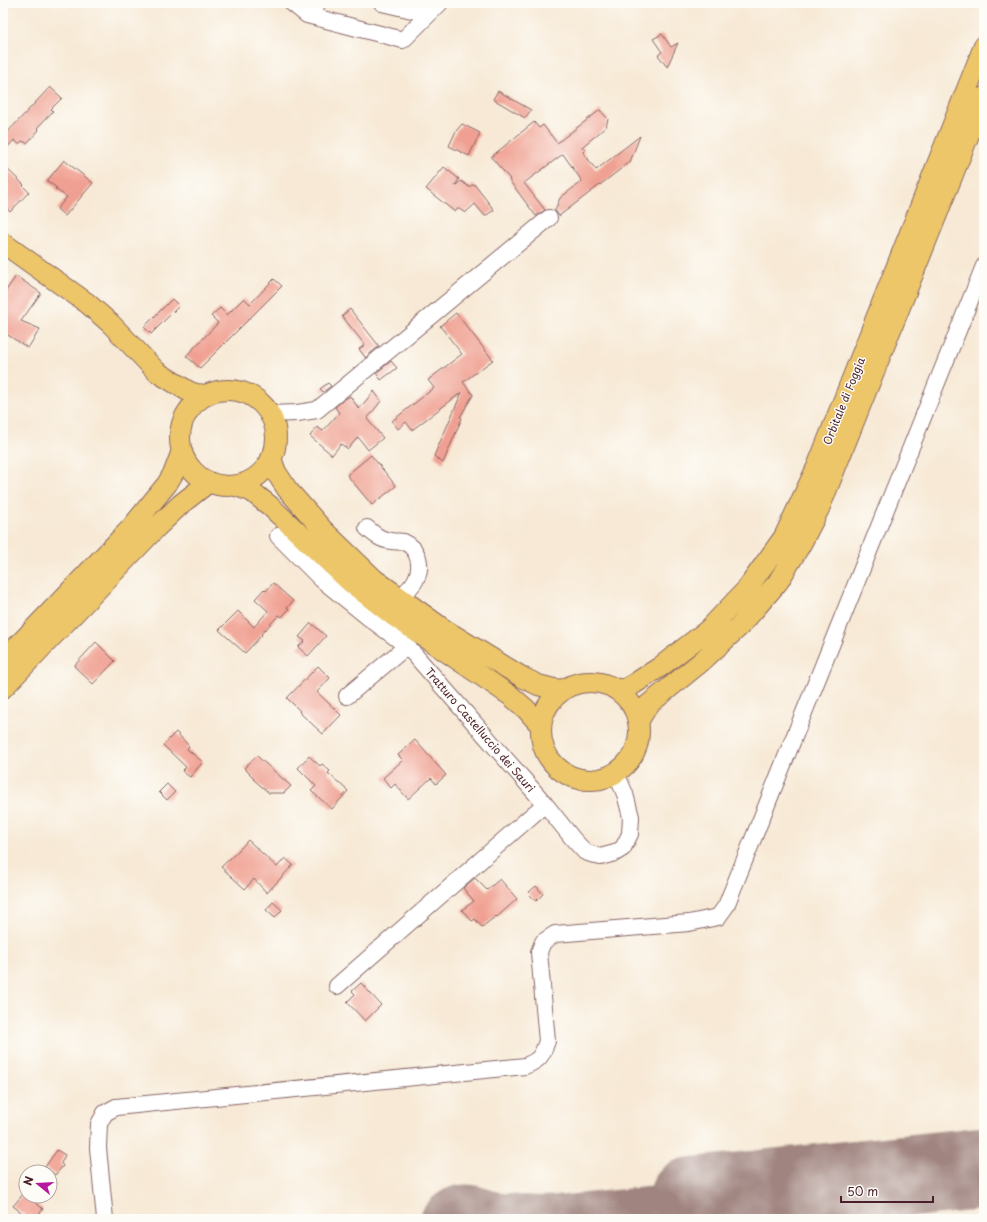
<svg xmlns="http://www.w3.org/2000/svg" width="987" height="1222" viewBox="0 0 987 1222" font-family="'Playpen Sans',sans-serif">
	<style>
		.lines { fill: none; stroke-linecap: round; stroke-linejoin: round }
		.taxiway { stroke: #a08480; stroke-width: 33 }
		.runway { stroke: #a08480; stroke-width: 83 }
		.building { fill: #f0a092 }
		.minor-casing { stroke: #876666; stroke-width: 18 }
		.major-casing { stroke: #876666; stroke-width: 22 }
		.minor { stroke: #fff; stroke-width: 16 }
		.major { stroke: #ecc669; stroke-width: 20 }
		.labels { text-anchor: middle; stroke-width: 3; stroke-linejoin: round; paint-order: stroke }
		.street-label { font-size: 11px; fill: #4a1f2b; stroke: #fdfcf7 }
	</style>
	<rect width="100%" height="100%" fill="#fdfcf7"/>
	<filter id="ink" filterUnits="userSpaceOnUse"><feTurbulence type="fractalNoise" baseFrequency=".025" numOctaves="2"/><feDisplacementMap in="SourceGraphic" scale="8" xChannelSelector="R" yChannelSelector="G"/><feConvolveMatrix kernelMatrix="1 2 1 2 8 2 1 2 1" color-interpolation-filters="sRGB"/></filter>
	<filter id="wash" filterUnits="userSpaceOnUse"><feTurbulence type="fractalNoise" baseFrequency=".012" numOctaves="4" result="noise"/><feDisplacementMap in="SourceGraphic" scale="16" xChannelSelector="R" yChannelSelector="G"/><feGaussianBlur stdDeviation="0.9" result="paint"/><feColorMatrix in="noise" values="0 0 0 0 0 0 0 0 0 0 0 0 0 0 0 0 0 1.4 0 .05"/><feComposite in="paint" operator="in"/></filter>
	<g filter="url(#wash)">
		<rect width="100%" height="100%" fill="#f7e9d5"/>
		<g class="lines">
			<path class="taxiway" d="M436 1219C442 1209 454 1200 467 1201 478 1201 489 1207 500 1209 517 1212 533 1213 550 1212
				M547 1219 561 1212 690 1199"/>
			<path class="runway" d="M690 1199 984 1168"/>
		</g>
		<g id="blocks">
			<path class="building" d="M662 34 671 47 678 43 667 67 658 55 662 52 653 39Z
				M50 87 62 98 51 109 53 111 37 128 39 130 27 143 22 141 19 144 14 140 3 152V137Z
				M498 91 531 110 525 118 493 99Z
				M600 110 608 119 606 127 582 147 585 150 583 152 596 170 640 136 630 162 559 216 555 210 560 198 582 181 563 154 524 183 545 210 536 216 509 180 510 179 491 157 534 122 539 128 543 125 557 143Z
				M462 124 480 133 469 156 449 146 456 131Z
				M64 160 93 183 65 216 57 209 67 197 55 189 57 188 47 181Z
				M3 165 24 185 23 186 29 192 10 212 7 208 3 211Z
				M444 167 459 179 455 186 461 181 469 187 474 184 494 210 485 216 475 204 465 213 458 208 455 212 426 189Z
				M16 276 41 293 21 321 40 329 28 348 3 332V295Z
				M274 279 282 286 200 368 186 356 218 323 211 316 220 308 227 315 244 298 250 304Z
				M172 299 179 306 151 334 144 327Z
				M350 309 379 346 365 358V357L359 349 365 345 342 316Z
				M456 313 493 360 463 382 473 395 460 417 462 418 443 463 434 456 462 392 412 430 406 422 398 429 392 421 434 388 428 380 462 354 440 326Z
				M391 361 397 368 381 380 376 373Z
				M328 383 331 386 323 392 320 389Z
				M374 391 381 401 367 419 383 438 368 450 358 437 348 449 341 444 332 455 310 436 317 427 323 431 339 413 335 407 342 401 350 396 359 409Z
				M371 455 396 486 372 505 347 475Z
				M273 583 293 601 287 608 289 609 282 617 279 615 261 634 262 635 245 653 219 630 238 611 254 627 268 611 255 599 264 589 266 591Z
				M311 623 326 636 308 656 298 647 305 641 299 637Z
				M96 642 115 661 93 684 74 666Z
				M318 666 330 678 317 692 341 715 323 734 299 712 300 711 287 698Z
				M176 732 189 746 187 749 203 762 190 777 182 771 186 767 163 745Z
				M415 740 446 775 436 784 431 778 408 799 395 784 391 788 383 778 403 760 398 755Z
				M257 756 291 786 284 793H269L253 779 254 778 244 768Z
				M309 756 320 766 322 764 330 771 328 773 348 791 332 809 311 791 316 786 298 768Z
				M167 784 175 792 167 800 159 792Z
				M248 840 277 867 285 858 293 865 267 893 254 879 245 889 221 867 238 851Z
				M475 878 487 890 500 879 517 899 497 917 496 916 482 927 475 919 472 921 462 910 474 901 463 888Z
				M536 886 543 894 536 901 528 893Z
				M273 902 282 910 275 918 266 910Z
				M361 983 381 1005 365 1021 347 1002 355 994 352 991Z
				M57 1150 65 1155 61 1163 63 1166 55 1175 45 1167Z
				M24 1193 26 1196H28L43 1209 36 1219H30L13 1206Z"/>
		</g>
	</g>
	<g filter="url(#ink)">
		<use href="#blocks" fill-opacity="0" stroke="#876666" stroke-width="1"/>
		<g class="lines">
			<defs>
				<path id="minor" d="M292 3 307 15 403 40 440 3
					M382 3 429 14
					M307 15 318 3
					M269 414 297 413 317 410 549 218
					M367 528C375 535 381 540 391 541 395 542 400 541 404 542 418 548 423 565 416 579 413 586 406 592 400 597
					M278 536 321 579 369 618 407 646 545 804 573 839 585 852 600 857 615 853 623 848 630 834 631 817 625 794 616 773
					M347 696 407 646
					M337 986 545 804
					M105 1219 98 1148 99 1124 105 1113 116 1107 525 1066C540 1060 542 1056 547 1041L539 952 543 942 555 934 689 923 718 917 726 906 984 266"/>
				<path id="major" d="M3 243 87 303 111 324 157 372 188 391 196 394 207 395
					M180 438a48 48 0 1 1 96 0a48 48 0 1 1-96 0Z
					M271 458 276 472 287 489 324 531 374 579 445 630 522 677 538 685 550 688 562 690
					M236 486 251 491 270 506 349 581 395 617 511 696 526 709 541 726
					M3 661 131 528 167 484 174 472 182 451
					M541 731a49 49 0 1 1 98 0a49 49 0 1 1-98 0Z
					M3 688 157 527 181 504 209 482
					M615 689H625L634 684 660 667 708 630 746 590 784 537 817 467 984 46
					M638 722 648 705 701 662 740 626 778 582 802 542 819 509 984 97"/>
			</defs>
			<use href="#minor" class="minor-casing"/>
			<use href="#major" class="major-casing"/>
			<use href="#minor" class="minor"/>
			<use href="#major" class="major"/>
		</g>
	</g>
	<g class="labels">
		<g class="street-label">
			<text transform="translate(844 401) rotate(-68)" y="4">Orbitale di Foggia</text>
			<text transform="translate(480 730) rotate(49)" y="4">Tratturo Castelluccio dei Sauri</text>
		</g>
	</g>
	<rect width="987" height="1222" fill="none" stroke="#fdfcf7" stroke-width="16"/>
	<g transform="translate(38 1184) rotate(288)"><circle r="19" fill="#fdfcf7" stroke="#b5a4a5"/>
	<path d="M0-3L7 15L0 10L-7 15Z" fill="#b5179e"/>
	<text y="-6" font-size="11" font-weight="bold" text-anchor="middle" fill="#4a1f2b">N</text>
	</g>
	<path d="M841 1196v6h92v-6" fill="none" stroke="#4a1f2b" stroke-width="2"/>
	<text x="847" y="1196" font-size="12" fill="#4a1f2b" stroke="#fdfcf7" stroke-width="3" paint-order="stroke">50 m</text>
</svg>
